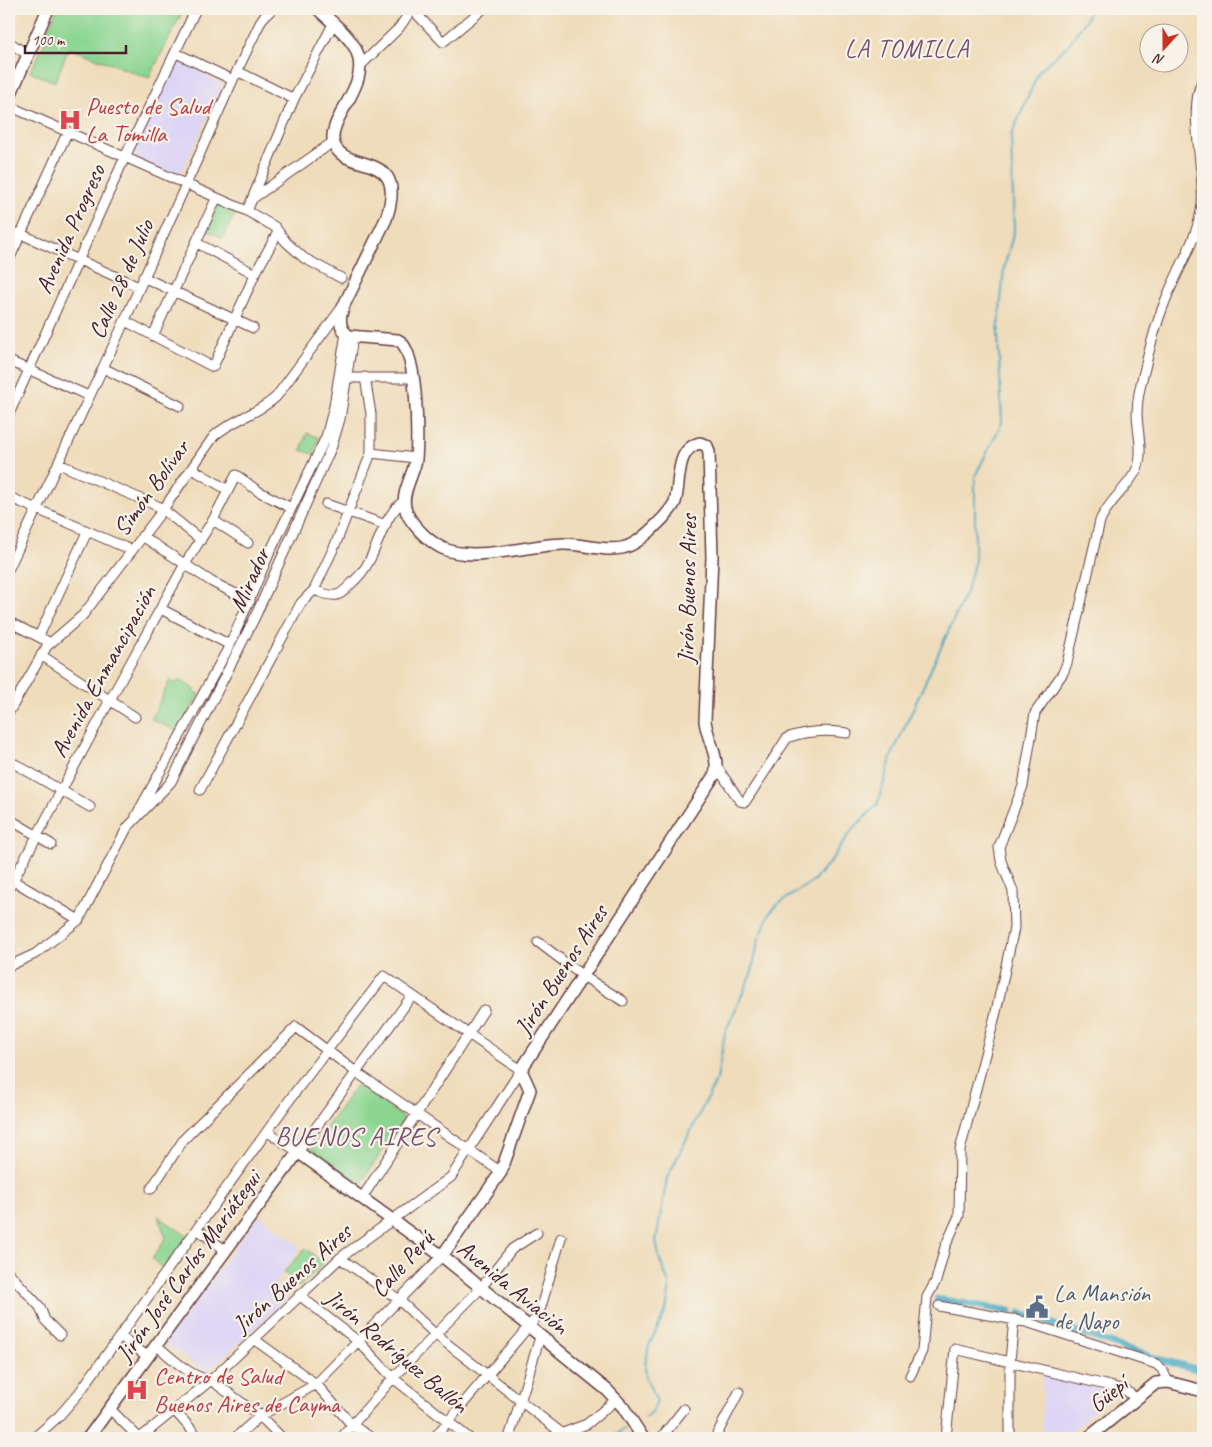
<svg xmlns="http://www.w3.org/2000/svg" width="1212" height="1447" viewBox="0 0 1212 1447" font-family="Caveat,sans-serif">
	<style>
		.built { fill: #ddd5f6 }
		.green { fill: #8bd591; stroke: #6a7a5e }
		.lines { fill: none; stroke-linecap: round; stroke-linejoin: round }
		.stream { stroke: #44a8c4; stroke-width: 2 }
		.canal { stroke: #44a8c4; stroke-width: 7 }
		.street-casing { stroke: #633b40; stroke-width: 11 }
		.secondary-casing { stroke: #633b40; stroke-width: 14 }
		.street { stroke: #fff; stroke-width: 9 }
		.secondary { stroke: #fff; stroke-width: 11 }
		.labels { text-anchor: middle; stroke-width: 4.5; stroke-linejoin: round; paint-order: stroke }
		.health-label { font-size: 24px; fill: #be3a42; stroke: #f7f3e8; text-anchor: start }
		.street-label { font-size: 24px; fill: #4a1f2b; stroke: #f7f3e8 }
		.service-label { font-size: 24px; fill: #4e5e75; stroke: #f7f3e8; text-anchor: start }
		.neighbourhood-label { font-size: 25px; letter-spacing: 1px; fill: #79506f; stroke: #f7f3e8 }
		.quarter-label { font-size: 26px; letter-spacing: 1px; fill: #79506f; stroke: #f7f3e8 }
	</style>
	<rect width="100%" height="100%" fill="#f7f3e8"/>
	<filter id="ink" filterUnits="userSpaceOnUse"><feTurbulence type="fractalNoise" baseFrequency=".02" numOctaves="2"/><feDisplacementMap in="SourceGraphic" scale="10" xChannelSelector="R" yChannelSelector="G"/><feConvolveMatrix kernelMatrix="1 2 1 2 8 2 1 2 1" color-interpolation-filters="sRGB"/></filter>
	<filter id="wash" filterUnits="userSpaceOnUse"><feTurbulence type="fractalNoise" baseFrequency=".0096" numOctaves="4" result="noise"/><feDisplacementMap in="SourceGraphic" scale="20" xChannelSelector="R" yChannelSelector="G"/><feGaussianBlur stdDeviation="1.12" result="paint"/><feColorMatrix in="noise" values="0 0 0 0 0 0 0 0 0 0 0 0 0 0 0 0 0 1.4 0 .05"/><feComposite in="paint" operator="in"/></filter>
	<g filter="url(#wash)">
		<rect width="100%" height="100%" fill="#efdcba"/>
		<path class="built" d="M178 60 223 84 181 173 177 176 134 157 133 154Z
			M259 1215 301 1247 275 1283 289 1297 207 1372 164 1343Z
			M1043 1373 1115 1393 1065 1436 1042 1429Z"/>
		<path class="green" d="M57 9H184L149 78 69 48 55 82 30 72 46 40 44 38Z
			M218 204 236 212 223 238 206 230Z
			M307 433 319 438 313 454 301 450Z
			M170 680 176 684 179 680 195 689 194 691 199 694 179 732 151 719Z
			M357 1084 404 1118 360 1185 311 1149Z
			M158 1216 187 1236 164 1269 152 1259 166 1238Z
			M306 1248 323 1264 299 1287 284 1272Z"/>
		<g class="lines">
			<path class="stream" d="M645 1418 653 1411 657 1401 646 1378 645 1365 649 1345 666 1311 669 1292V1283L660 1261 656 1241 667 1178 717 1079 725 1033 752 972 758 942 769 914 778 904 813 881 830 862 853 829 877 805 892 755 967 590 975 560V476L1002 423 998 334 1004 268 1014 231 1011 136 1039 71 1068 45 1086 20 1090 9
				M611 1438 624 1429"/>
			<path class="canal" d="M937 1299 1010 1311
				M1020 1313 1158 1359 1203 1371"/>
		</g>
	</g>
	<g filter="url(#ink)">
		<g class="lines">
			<defs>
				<path id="street" d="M412 9 443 42 483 9
					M9 42 28 55
					M176 53 233 80
					M359 67 399 28 412 9
					M237 71 294 99
					M9 106 247 211 275 227 286 242 304 258 341 278
					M252 199 333 142
					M247 211 294 99 333 24
					M9 231 21 234 139 287
					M197 243 255 274
					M9 260 68 131
					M143 277 253 328
					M125 321 213 367 255 274 278 232
					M153 336 216 199
					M9 361 89 396
					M103 368 180 406
					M342 378H414
					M9 414 125 157 196 9
					M371 453 416 458
					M59 464 160 507 201 540
					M193 467 194 470 228 490
					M9 497 131 550
					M326 504 386 525
					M213 520 248 543
					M142 536 212 582 250 601
					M9 568 116 340 237 71 262 19 272 9
					M314 590C339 600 339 596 356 579 379 557 379 518 404 501
					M161 609 230 645
					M9 622 51 643
					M39 636 87 532
					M41 655 135 717
					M9 712 47 646 83 615 162 511 214 436C233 419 258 414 276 397L343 306
					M15 764 90 807
					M717 767 740 801 745 802 787 738C806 731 827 730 847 733
					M200 790 301 603 314 590 336 543 371 453V414L365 377
					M136 816 230 645 269 554 326 437 334 406 346 333
					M9 819 51 844
					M9 878 79 920
					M9 888 110 700 185 564 213 520 236 475 258 491 291 508
					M538 942 583 976 623 1001
					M9 948 10 947
					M9 966 35 954 79 920 127 828 171 782 255 617 332 446 340 419 353 337
					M268 1132 298 1152 411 997
					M151 1189 184 1139 296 1027 356 1072 501 1172
					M362 1198 484 1010
					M197 1229 225 1250
					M340 1258 398 1299 436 1335 563 1434
					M9 1273 40 1307 45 1320 60 1335
					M299 1295 359 1342 393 1378 469 1438
					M939 1306 1026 1322 1156 1364 1162 1369 1168 1382
					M120 1336 147 1356
					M255 1340 316 1384 352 1425 372 1438
					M156 1345C171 1357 191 1378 211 1380L260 1416 282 1438
					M910 1376 922 1351 927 1297 936 1281 945 1247 959 1216 960 1150 996 1012 1014 928 1013 891 1001 861 999 847 1023 786 1035 713 1063 673 1067 663 1100 521C1108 501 1128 488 1137 469 1144 453 1137 430 1137 413 1137 398 1141 382 1145 368 1151 342 1158 317 1169 292 1181 264 1199 234 1202 204 1205 170 1187 106 1203 80
					M110 1409 139 1438
					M174 1410 199 1438
					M34 1438 59 1416 79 1393 296 1091 384 976 521 1070 451 1177 340 1258 211 1380 140 1438
					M235 1438 260 1416 316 1384 442 1256
					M341 1438 393 1378 480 1289 512 1249 537 1233
					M434 1438 535 1319 541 1307 561 1238
					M509 1438 540 1337
					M550 1438 587 1424 617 1399
					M661 1438 684 1409
					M715 1438 739 1392
					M946 1438 955 1349 1110 1386 1127 1391 1135 1398
					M1010 1438V1361L1014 1319"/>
				<path id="secondary" d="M318 9C330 21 347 33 355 48 375 84 325 118 334 144 345 175 410 148 386 219L344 305C339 317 338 328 349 336L398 340C418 348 418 438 416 459 414 474 401 493 405 507 408 522 428 541 442 548 473 563 527 545 562 544 581 543 602 552 622 548 633 546 642 538 650 531 659 522 670 513 675 502 681 484 674 449 700 443L707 446 709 452 712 557 705 721C707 738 720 759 715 774L521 1070 530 1090 501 1172 442 1256
					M9 98 48 9
					M88 1438 298 1152 442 1256 607 1390 623 1407 643 1438
					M1088 1438 1156 1383 1168 1382 1203 1391"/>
			</defs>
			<use href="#street" class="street-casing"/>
			<use href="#secondary" class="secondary-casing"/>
			<use href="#street" class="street"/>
			<use href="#secondary" class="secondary"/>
		</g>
	</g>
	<defs>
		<symbol id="hospital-bare" viewBox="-9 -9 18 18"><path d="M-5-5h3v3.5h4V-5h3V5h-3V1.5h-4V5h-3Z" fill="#e0444e" stroke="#f7f3e8" stroke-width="2.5" paint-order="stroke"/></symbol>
		<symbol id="civic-bare" viewBox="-9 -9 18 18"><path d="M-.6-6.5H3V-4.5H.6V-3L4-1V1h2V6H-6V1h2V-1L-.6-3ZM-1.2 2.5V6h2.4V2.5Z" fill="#5c6f8a" stroke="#f7f3e8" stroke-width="2.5" paint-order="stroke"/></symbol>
	</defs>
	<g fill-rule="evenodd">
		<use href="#hospital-bare" x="54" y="104" width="32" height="32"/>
		<use href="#civic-bare" x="1021" y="1291" width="32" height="32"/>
		<use href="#hospital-bare" x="121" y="1374" width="32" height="32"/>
	</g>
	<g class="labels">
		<g class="health-label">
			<text x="86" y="114">Puesto de Salud<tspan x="86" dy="28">La Tomilla</tspan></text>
			<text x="154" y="1384">Centro de Salud<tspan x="154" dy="28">Buenos Aires de Cayma</tspan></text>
		</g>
		<g class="street-label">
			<text transform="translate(70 229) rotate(-66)" y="8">Avenida Progreso</text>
			<text transform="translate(121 279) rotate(-66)" y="8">Calle 28 de Julio</text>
			<text transform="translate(151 488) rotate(-54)" y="8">Simón Bolívar</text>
			<text transform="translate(249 580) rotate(-66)" y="8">Mirador</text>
			<text transform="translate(687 589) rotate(-89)" y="8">Jirón Buenos Aires</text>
			<text transform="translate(103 671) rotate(-61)" y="8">Avenida Enmancipación</text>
			<text transform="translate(561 970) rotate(-57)" y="8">Jirón Buenos Aires</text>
			<text transform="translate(402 1264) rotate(-48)" y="8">Calle Perú</text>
			<text transform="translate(188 1266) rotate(-54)" y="8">Jirón José Carlos Mariátegui</text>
			<text transform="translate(292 1278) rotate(-42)" y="8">Jirón Buenos Aires</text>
			<text transform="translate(513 1287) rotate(39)" y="8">Avenida Aviación</text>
			<text transform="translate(397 1351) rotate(40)" y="8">Jirón Rodríguez Ballón</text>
			<text transform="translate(1108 1394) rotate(-39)" y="8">Güepí</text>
		</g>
		<g class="service-label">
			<text x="1054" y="1301">La Mansión<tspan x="1054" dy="28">de Napo</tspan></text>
		</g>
		<g class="neighbourhood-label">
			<text x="907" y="57">LA TOMILLA</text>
		</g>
		<g class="quarter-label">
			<text x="356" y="1145">BUENOS AIRES</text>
		</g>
	</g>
	<rect width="1212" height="1447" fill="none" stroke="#f7f3e8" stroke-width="30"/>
	<g transform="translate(1164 48) rotate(201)"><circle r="24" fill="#f7f3e8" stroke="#b29e9c"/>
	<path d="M0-4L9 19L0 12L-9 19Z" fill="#c8321e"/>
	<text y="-8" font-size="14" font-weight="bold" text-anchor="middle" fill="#4a1f2b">N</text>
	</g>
	<path d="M25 45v8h101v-8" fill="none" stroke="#4a1f2b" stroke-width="2.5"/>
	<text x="32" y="45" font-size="15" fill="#4a1f2b" stroke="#f7f3e8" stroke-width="4" paint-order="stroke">100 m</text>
</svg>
